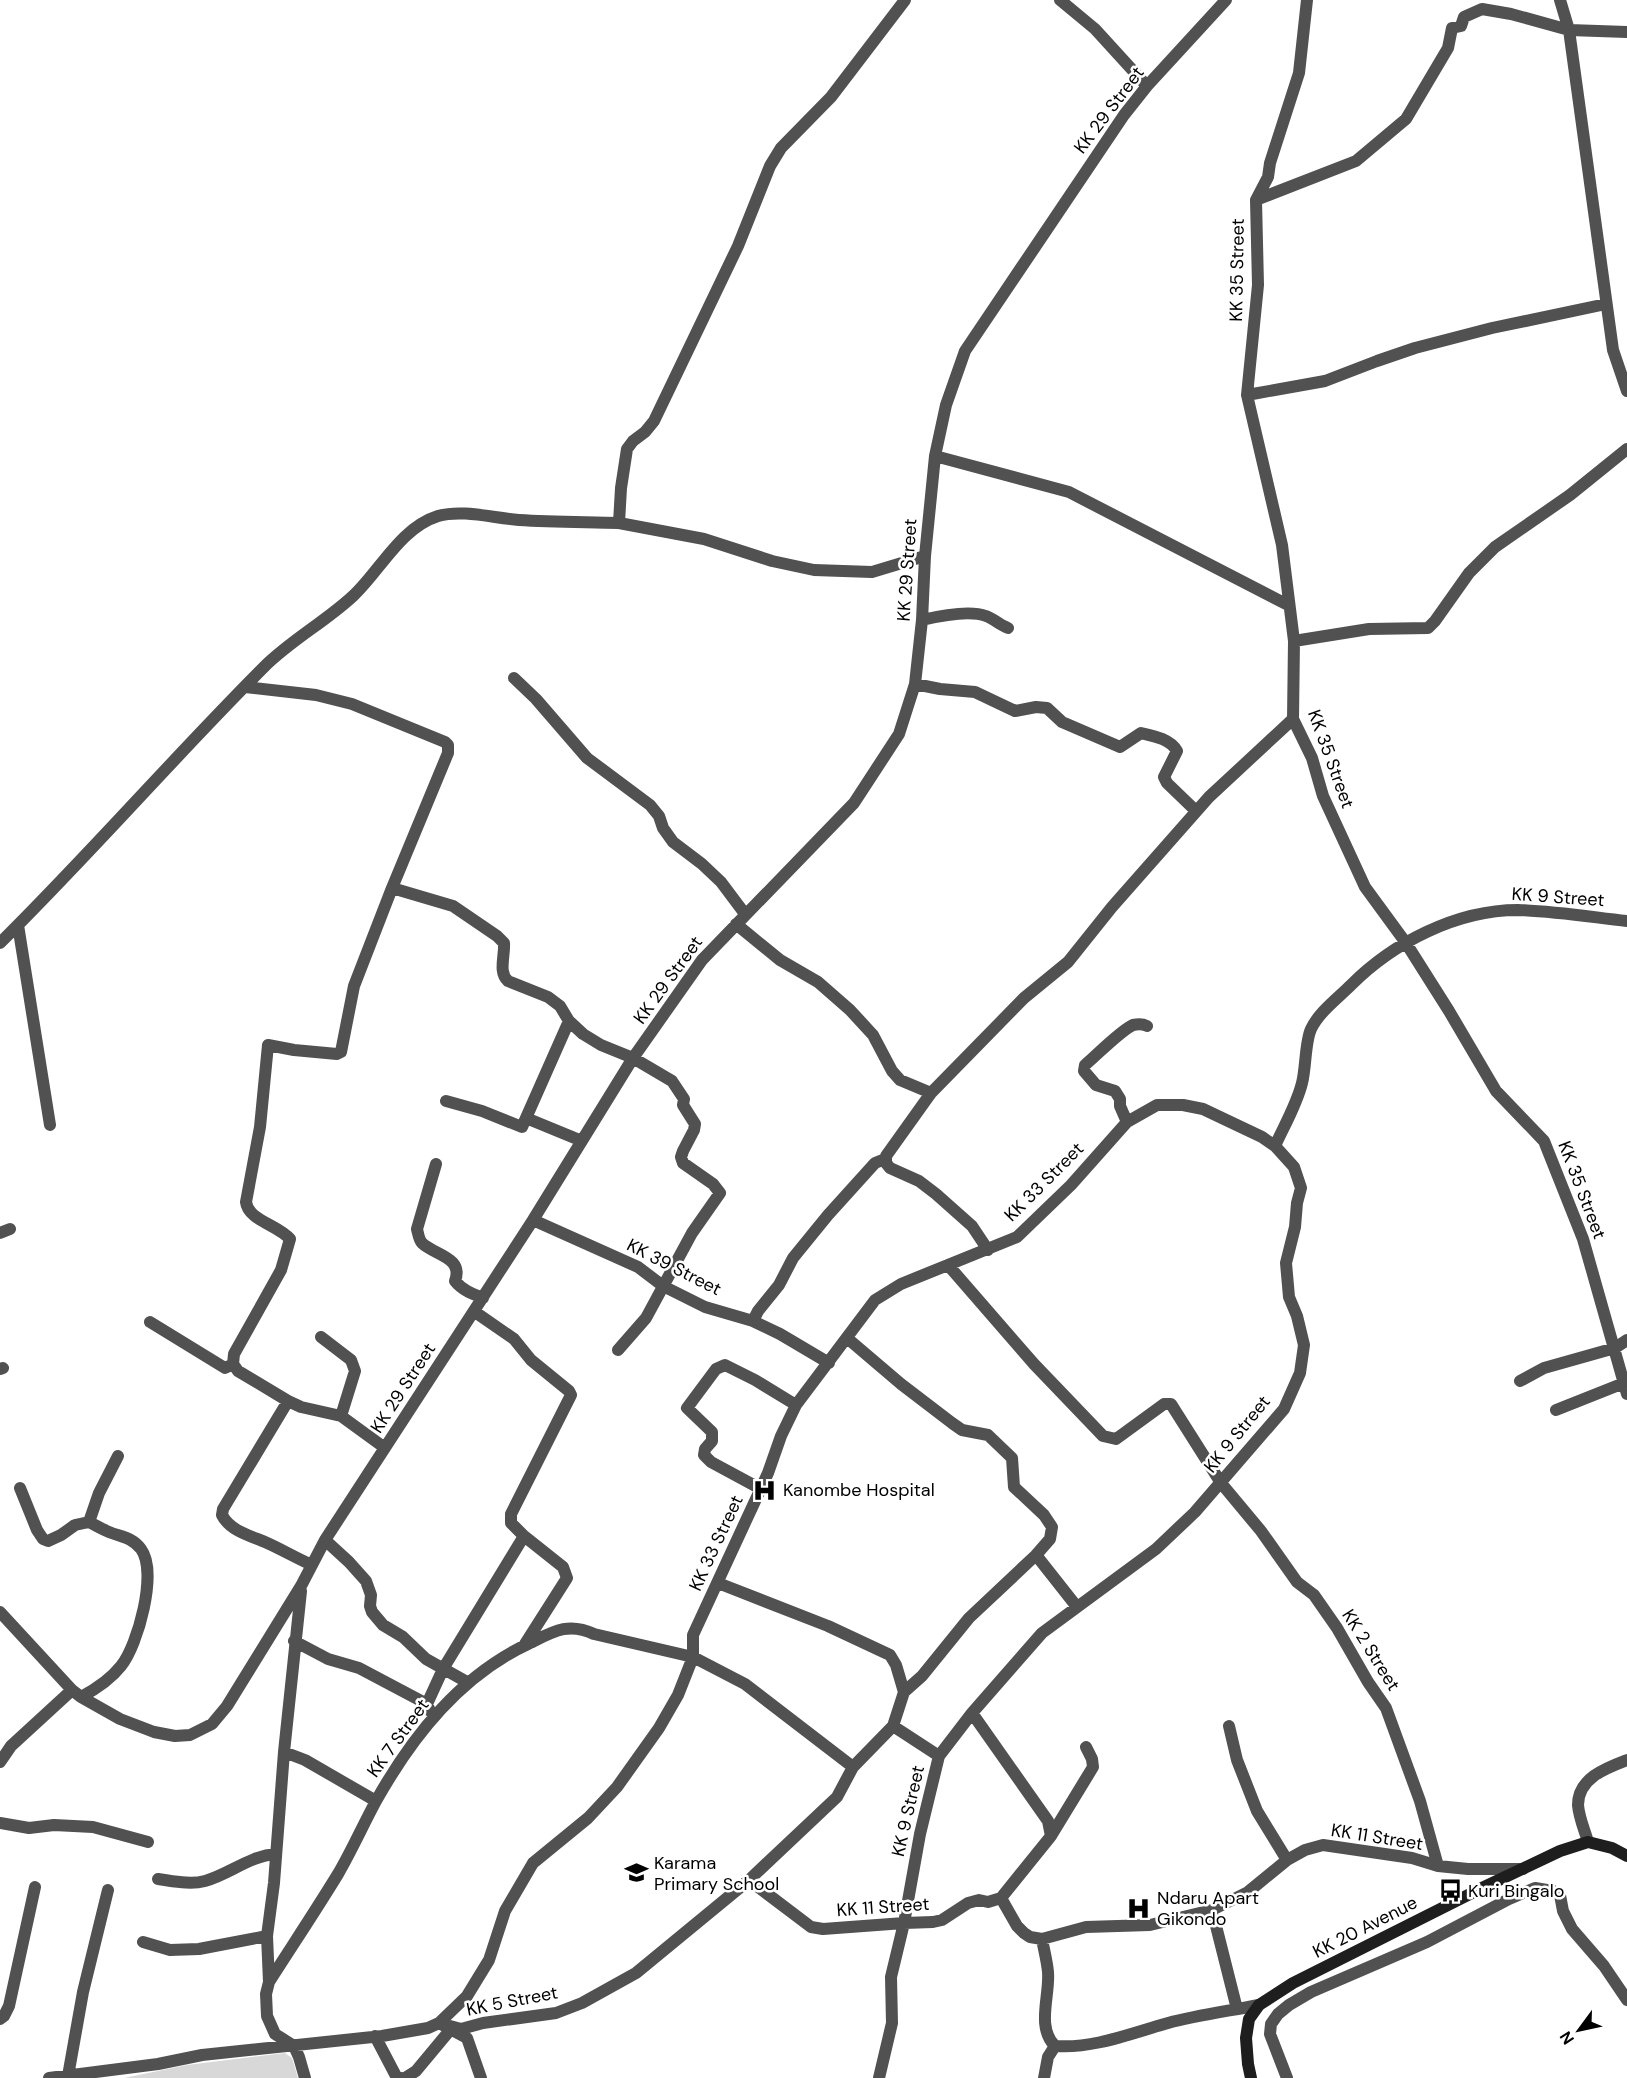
<svg xmlns="http://www.w3.org/2000/svg" width="1627" height="2078" viewBox="0 0 1627 2078" font-family="'DM Sans',sans-serif">
	<style>
		.green { fill: #d8d8d8 }
		.lines { fill: none; stroke-linecap: round; stroke-linejoin: round }
		.minor { stroke: #515151; stroke-width: 12 }
		.secondary { stroke: #1e1e1e; stroke-width: 12 }
		.labels { text-anchor: middle; stroke-width: 5; stroke-linejoin: round; paint-order: stroke }
		.street-label { font-size: 18px; fill: #000; stroke: #fff }
		.poi-label { font-size: 18px; fill: #000; stroke: #fff; text-anchor: start }
	</style>
	<rect width="100%" height="100%" fill="#fff"/>
	<path class="green" d="M285 2053 292 2058 298 2078H124L187 2065Z"/>
	<g class="lines">
		<path class="minor" d="M905 0 831 97 781 148 770 166 738 246 654 421 645 432 633 441 627 449 621 488 619 523 704 539 772 561 814 570 872 572 925 556
			M1060 0 1095 29 1147 86
			M1307 0 1299 73 1270 163 1268 177 1256 200 1258 285 1247 395 1282 545 1294 641 1293 719 1312 758 1323 796 1365 887 1406 943 1449 1011 1496 1091 1544 1141 1583 1239 1627 1394
			M1560 0 1569 30 1613 350 1627 391
			M1256 200 1356 161 1406 119 1448 48 1452 28 1461 26 1464 17 1482 9 1511 14 1569 30 1627 32
			M1247 395 1325 381 1377 361 1415 348 1492 328 1606 304
			M935 456 1069 492 1288 605
			M922 620C939 616 970 610 986 616 994 619 1000 625 1008 628
			M1294 641 1369 629 1428 628 1435 621 1469 573 1495 547 1570 495 1627 449
			M514 678 536 699 587 758 650 805 659 816 663 828 673 842 702 864 721 882 745 914
			M915 684 940 689 975 692 1015 711 1036 707 1047 708 1062 722 1120 747 1141 733C1154 736 1170 739 1177 751L1164 777 1167 783 1196 811
			M245 687 316 695 352 704 445 742 448 745V753L392 888 354 986 341 1052 337 1054 294 1050 268 1045 260 1127 246 1202C248 1220 278 1225 290 1239L281 1270 234 1354 233 1364 238 1371 288 1401 301 1407 341 1416 385 1448
			M392 888 453 906 497 936 504 943C505 956 498 972 508 981L548 997 560 1006 569 1021 583 1034 601 1045 633 1058 672 1081 684 1099 683 1105 695 1124 694 1130 683 1151 681 1157 683 1163 713 1184 720 1193 692 1233 646 1318 618 1350
			M736 924 780 960 818 982 850 1010 873 1035 892 1071 900 1080 931 1093
			M18 925 50 1125
			M0 943C91 853 174 757 264 667 291 640 325 622 353 596 380 571 400 528 438 516 462 509 493 518 519 520 552 522 585 522 619 523
			M569 1021 526 1118 582 1141
			M446 1101 482 1111 522 1127 526 1118
			M1127 1122 1120 1106V1099L1115 1091 1096 1085 1084 1071 1085 1065C1097 1055 1120 1031 1133 1025 1138 1024 1143 1024 1147 1026
			M436 1164 417 1229C418 1233 419 1240 422 1243 434 1255 464 1257 455 1281 462 1290 473 1294 483 1298
			M533 1220 638 1267 663 1286 705 1307 753 1321 780 1334 829 1363
			M0 1233 10 1229
			M988 1250 972 1226 936 1194 919 1181 890 1168 886 1163V1156L931 1093 1024 998 1068 962 1112 907 1209 797 1293 719
			M948 1265 1034 1364 1103 1436 1116 1439 1164 1404H1171L1221 1483 1261 1531 1297 1582 1314 1595 1337 1628 1368 1682 1386 1708 1420 1801 1438 1866
			M475 1312 514 1339 531 1360 569 1391 571 1395 511 1514V1523L524 1536 563 1567 567 1578 525 1644
			M753 1321 758 1311 779 1285 793 1258 828 1215 875 1163 885 1159
			M150 1322 225 1368 233 1364
			M321 1337 351 1360 355 1371 341 1416
			M847 1338 901 1384 952 1423 962 1430 988 1435 1012 1458 1014 1487 1044 1515 1052 1527 1050 1539 1036 1555
			M0 1369 3 1368
			M1520 1381 1544 1368 1615 1348 1627 1340
			M288 1401 223 1509 222 1515C230 1531 251 1536 265 1542 281 1549 296 1558 312 1565
			M1556 1410 1624 1383
			M20 1488 37 1530 43 1539 48 1541 61 1535 75 1525 89 1522C95 1525 102 1529 109 1532 121 1537 132 1537 141 1549 158 1572 138 1645 121 1666 110 1680 96 1689 81 1697
			M761 1489 711 1462 704 1455 705 1449 712 1441V1432L687 1408 716 1369 725 1365 755 1380 796 1405
			M89 1522 99 1493 118 1456
			M325 1540 349 1562 366 1581 371 1595 370 1606 372 1612 383 1625 403 1637 426 1659 467 1682
			M718 1583 828 1626 890 1655 896 1665 904 1692 893 1726
			M301 1591 284 1752 274 1883 267 1936 269 1982 266 1994 267 2016 275 2034 294 2046 299 2057 305 2078
			M0 1612 72 1690 81 1697 120 1719 154 1732 175 1736 190 1735 212 1724 227 1706 301 1586 325 1540 533 1220 633 1058 702 960 854 803 899 734 915 684 922 620 925 556 935 456 946 405 965 351 1124 115 1147 86 1226 0
			M294 1641 328 1659 359 1668 427 1704 430 1711
			M904 1692 922 1676 969 1618 1036 1555 1077 1607
			M427 1704 443 1669 524 1536
			M972 1713 1048 1821 1051 1836 1001 1898
			M1229 1726 1237 1760 1257 1811 1287 1860
			M284 1752 305 1760 376 1801
			M0 1762 11 1746 72 1690
			M0 1823 29 1828 54 1825 93 1827 148 1842
			M1051 1836 1093 1767 1092 1759 1086 1747
			M1588 1842C1585 1831 1579 1818 1578 1805 1578 1778 1606 1768 1627 1760
			M158 1879C173 1881 190 1885 205 1881 230 1874 249 1856 276 1854
			M749 1880 811 1927 823 1929 904 1923 933 1922 942 1920 968 1903 979 1900 988 1902 1001 1898 1017 1926 1024 1933 1030 1937 1042 1939 1086 1927 1150 1925 1212 1910 1248 1892 1287 1860 1305 1850 1323 1845 1412 1858 1438 1866 1468 1869H1523
			M1212 1910 1237 2009
			M1042 1939C1044 1950 1047 1961 1048 1972 1050 1996 1036 2027 1055 2046L1048 2057 1044 2078
			M143 1942 170 1950 199 1949 267 1936
			M269 1982C292 1946 316 1910 338 1874 352 1850 363 1825 376 1801 413 1735 461 1675 530 1643 554 1631 569 1622 594 1634L693 1657 745 1684 853 1767
			M0 2019 4 2016 9 2006 35 1887
			M375 2036 396 2076 401 2078
			M1055 2046C1093 2049 1132 2033 1168 2023 1198 2015 1229 2011 1259 2005
			M68 2076 83 1992 108 1890
			M49 2078 158 2064 202 2055 382 2036 428 2028 439 2023 461 2029 483 2023 556 2013 582 2003 636 1973 749 1880 837 1797 853 1767 893 1726 939 1756
			M405 2078 416 2071 451 2029
			M481 2078 467 2038 439 2023 467 1996 489 1960 505 1911 533 1863 588 1818 617 1787 659 1728 678 1695 693 1657V1635L768 1473 781 1436 796 1405 875 1300 901 1284 1017 1237 1071 1185 1127 1122 1157 1105H1183L1203 1109 1262 1137 1275 1146
			M879 2078 892 2023 891 1977 904 1923 920 1834 939 1756 972 1713 1042 1633 1156 1549 1195 1512 1284 1409 1300 1373 1304 1345 1297 1316 1289 1297 1286 1263 1295 1227 1297 1203 1301 1188 1294 1167 1275 1146C1284 1126 1297 1104 1302 1083 1306 1068 1305 1042 1311 1029 1319 1012 1338 998 1351 985 1393 943 1456 910 1518 910 1554 911 1591 917 1627 921
			M1287 2078 1270 2034 1271 2024 1278 2014 1289 2005 1311 1992 1427 1942 1509 1899 1535 1888 1553 1891 1560 1895 1563 1911 1572 1929 1604 1966 1627 2000"/>
		<path class="secondary" d="M1251 2078 1248 2064 1246 2038 1249 2019 1259 2005 1293 1983 1482 1888 1560 1851 1588 1842 1612 1848 1627 1856"/>
	</g>
	<defs>
		<symbol id="hospital-bare" viewBox="-9 -9 18 18"><path d="M-5-5h3v3.5h4V-5h3V5h-3V1.5h-4V5h-3Z" fill="#000" stroke="#fff" stroke-width="2.5" paint-order="stroke"/></symbol>
		<symbol id="school-bare" viewBox="-9 -9 18 18"><path d="M0-5L7-2L0 1L-7-2ZM-4 1L0 2.5L4 1V4Q0 6-4 4Z" fill="#000" stroke="#fff" stroke-width="2.5" paint-order="stroke"/></symbol>
		<symbol id="bus-bare" viewBox="-9 -9 18 18"><path d="M-5-6H5V4H4V6H2V4H-2V6H-4V4H-5ZM-3.5-4V0h7V-4ZM-3.5 1.2v1.5H-2V1.2ZM2 1.2v1.5H3.5V1.2Z" fill="#000" stroke="#fff" stroke-width="2.5" paint-order="stroke"/></symbol>
	</defs>
	<g fill-rule="evenodd">
		<use href="#hospital-bare" x="748" y="1474" width="33" height="33"/>
		<use href="#school-bare" x="620" y="1856" width="33" height="33"/>
		<use href="#bus-bare" x="1434" y="1874" width="33" height="33"/>
		<use href="#hospital-bare" x="1122" y="1892" width="33" height="33"/>
	</g>
	<g class="labels">
		<g class="street-label">
			<text transform="translate(1109 110) rotate(-53)" y="6">KK 29 Street</text>
			<text transform="translate(1237 270) rotate(-89)" y="6">KK 35 Street</text>
			<text transform="translate(907 570) rotate(-86)" y="6">KK 29 Street</text>
			<text transform="translate(1331 759) rotate(70)" y="6">KK 35 Street</text>
			<text transform="translate(1558 897) rotate(4)" y="6">KK 9 Street</text>
			<text transform="translate(668 980) rotate(-54)" y="6">KK 29 Street</text>
			<text transform="translate(1044 1182) rotate(-45)" y="6">KK 33 Street</text>
			<text transform="translate(1582 1190) rotate(69)" y="6">KK 35 Street</text>
			<text transform="translate(674 1267) rotate(27)" y="6">KK 39 Street</text>
			<text transform="translate(403 1388) rotate(-57)" y="6">KK 29 Street</text>
			<text transform="translate(1237 1434) rotate(-51)" y="6">KK 9 Street</text>
			<text transform="translate(716 1543) rotate(-65)" y="6">KK 33 Street</text>
			<text transform="translate(1371 1650) rotate(58)" y="6">KK 2 Street</text>
			<text transform="translate(398 1738) rotate(-54)" y="6">KK 7 Street</text>
			<text transform="translate(908 1811) rotate(-77)" y="6">KK 9 Street</text>
			<text transform="translate(1377 1837) rotate(9)" y="6">KK 11 Street</text>
			<text transform="translate(883 1907) rotate(-4)" y="6">KK 11 Street</text>
			<text transform="translate(1365 1927) rotate(-27)" y="6">KK 20 Avenue</text>
			<text transform="translate(512 2001) rotate(-11)" y="6">KK 5 Street</text>
		</g>
		<g class="poi-label">
			<text x="783" y="1496">Kanombe Hospital</text>
			<text x="654" y="1869">Karama<tspan x="654" dy="21">Primary School</tspan></text>
			<text x="1468" y="1897">Kuri Bingalo</text>
			<text x="1157" y="1904">Ndaru Apart<tspan x="1157" dy="21">Gikondo</tspan></text>
		</g>
	</g>
	<g transform="translate(1579 2030) rotate(237)" stroke="#ffffff" stroke-width="4.5" paint-order="stroke">
	<path d="M0-4.5L10 22L0 15L-10 22Z" fill="#000000"/>
	<text y="-9" font-size="16" font-weight="bold" text-anchor="middle" fill="#000000">N</text>
	</g>
</svg>
